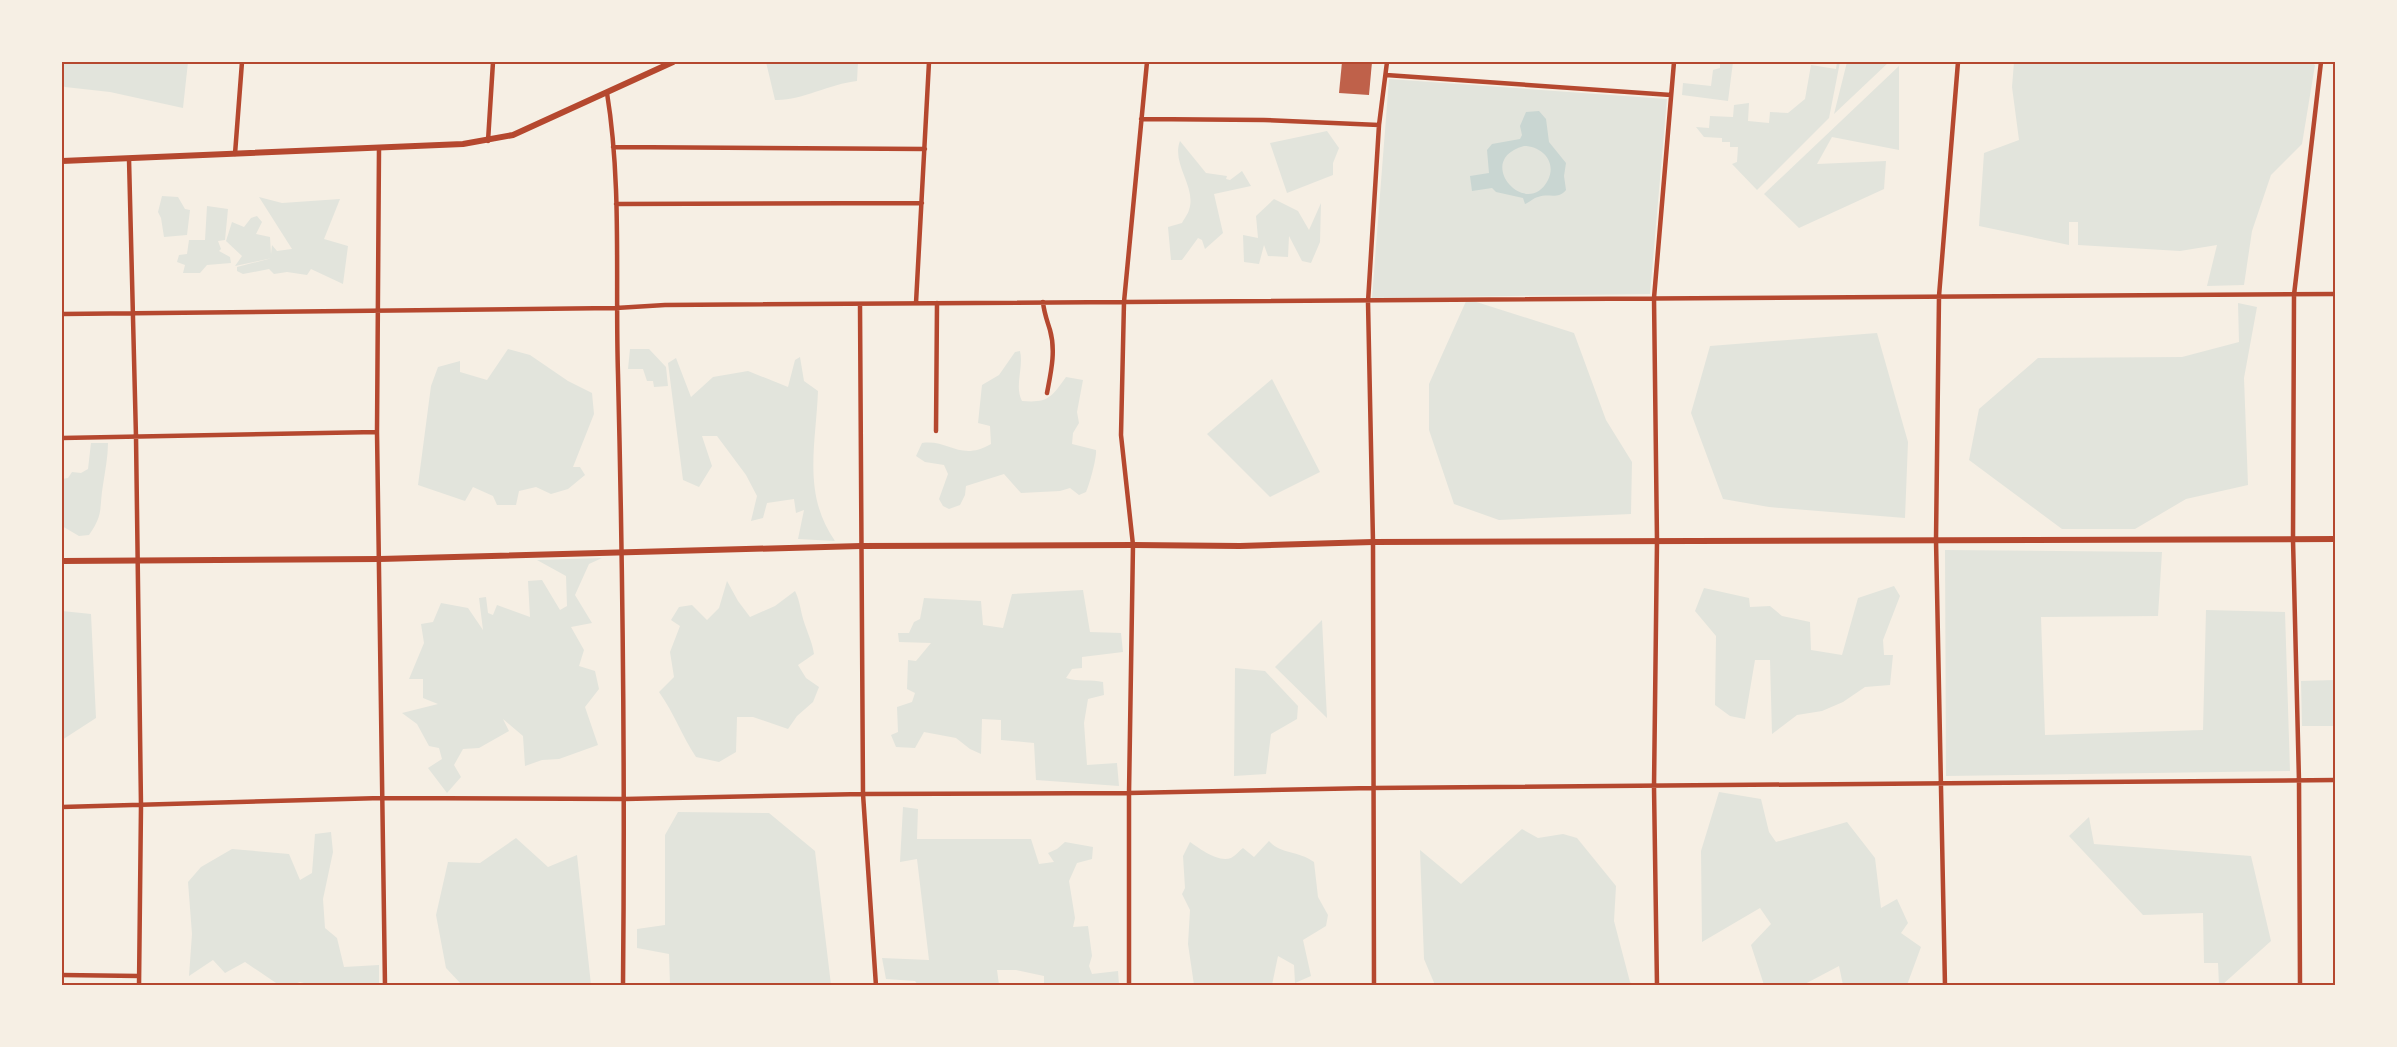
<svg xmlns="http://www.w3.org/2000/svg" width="2397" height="1047" viewBox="0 0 2397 1047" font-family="Rubik,sans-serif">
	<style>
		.green { fill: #e2e4dc }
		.water { fill: #c9d6d2; fill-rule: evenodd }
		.building { fill: #bf614a }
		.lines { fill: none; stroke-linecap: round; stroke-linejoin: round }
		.minor { stroke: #b5482f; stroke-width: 4.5 }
		.tertiary { stroke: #b5482f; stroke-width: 6 }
		.neatline { fill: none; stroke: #b5482f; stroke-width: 2 }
	</style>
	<rect width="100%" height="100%" fill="#f6efe4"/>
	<path class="green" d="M62 62H188L183 108 110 92 65 87 62 85Z
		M766 62H858L857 81C829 84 801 101 775 100Z
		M1720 62H1733L1728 101 1682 95 1683 83 1711 86 1713 70 1720 68Z
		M1837 62H1840L1829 118 1757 190 1732 164 1737 162 1738 147H1730V142H1722V138L1704 137 1696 127 1709 128 1710 116 1733 117 1734 105 1749 103 1748 121 1769 123 1770 112 1788 113 1805 99 1811 65 1836 69Z
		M1847 62H1889L1834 114Z
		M2014 62H2311L2315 65 2302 144 2271 175 2252 231 2244 285 2207 286 2217 245 2180 251 2078 245V222H2069V245L1979 226 1984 153 2019 140 2012 87Z
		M1899 66V150L1832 137 1817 164 1886 161 1884 189 1799 228 1764 194Z
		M1389 79 1667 99 1650 294 1372 298Z
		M1327 131 1339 148 1333 163V175L1287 193 1270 143Z
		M1180 141 1206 173 1227 176 1226 179 1230 180 1242 171 1251 186 1214 194 1223 233 1205 249 1202 240 1198 238 1182 260H1171L1168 227 1182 223C1184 219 1188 214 1189 210 1197 187 1171 164 1180 141Z
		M162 196 178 197 185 209 190 210 187 235 164 237 161 218 158 212Z
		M259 197 282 203 340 199 324 239 348 246 343 284 311 269 307 275 287 272 274 274 269 269 243 274 237 271V267L272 258 235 266 242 256 226 241 232 222 244 227 251 218 257 216 262 222 256 234 270 237 271 254 272 245 277 251 292 249Z
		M1274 199 1298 211 1309 230 1321 203 1320 242 1311 263 1302 261 1289 236 1288 257 1268 256 1264 245 1259 264 1244 262 1243 235 1258 238 1256 216Z
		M207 206 228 209 225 240 218 241 221 249 219 251 230 257 231 263 207 265 200 273H183L185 265 177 262 179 255 187 254 189 240H205Z
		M1467 299 1574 333 1606 420 1632 462 1631 514 1499 520 1454 504 1429 430V384Z
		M2238 303 2257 307 2244 378 2248 485 2186 499 2135 529H2062L1969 460 1979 409 2038 358 2182 357 2239 342Z
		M1877 333 1908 442 1905 518 1769 507 1723 499 1691 413 1710 346Z
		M508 349 530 355 568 381 592 393 594 414 573 467H580L585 475 568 489 551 494 536 487 519 491 516 505H497L493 496 473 487 465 501 418 485 431 386 438 367 460 361V372L487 380Z
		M630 349H649L666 367 668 386 654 387 653 381H647L643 369H628Z
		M1020 351C1024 367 1014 386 1022 401 1048 403 1051 398 1066 377L1083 380 1077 412 1079 423 1073 433 1072 444 1096 450C1097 458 1089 486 1086 492L1079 495 1070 488 1060 491 1021 493 1004 474 966 486 965 495 960 505 949 509 943 506 939 499 948 474 944 465 925 462 916 456 922 443C949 439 960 462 991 444L990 426 978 423 982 385 999 375 1015 352Z
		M800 357 804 381 818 391C816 444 802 494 835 541L798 539 804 510 796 513 794 499 767 503 763 518 751 521 757 496 746 475 717 436H702L712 466 699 487 683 480 668 363 676 358 691 397 713 377 748 371 788 387 795 360Z
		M1272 379 1320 472 1270 497 1207 434Z
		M91 443H108C108 457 105 471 103 485 99 508 104 514 89 535L79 536 62 526V479L68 478 72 472 81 473 88 469Z
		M1945 550 2162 552 2158 616 2041 617 2045 735 2203 730 2206 610 2285 612 2290 771 1946 776Z
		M602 558 589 564 575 595 592 623 571 627 584 650 579 666 595 671 599 689 585 707 598 745 559 759 542 760 525 766 523 736 503 719 509 731 479 748 463 749 454 765 461 777 447 793 428 768 442 759 439 748 429 746 417 724 402 713 438 704 423 698V679H409L424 643 421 624 433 622 441 603 468 608 483 630 479 598 486 597 488 613 493 615 497 605 530 617 528 581 542 580 560 610 567 606 566 576 537 560Z
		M727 581 738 601 750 617 775 606 795 591C799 599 800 606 802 615 805 628 812 640 814 654L798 665 806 678 819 687 813 702 797 716 788 729 753 717H737L736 752 719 762 696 757C682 736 674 713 659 692L674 677 670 652 680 626 671 620 679 607 692 605 707 620 719 608Z
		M1894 586 1900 596 1883 640 1884 655H1893L1890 685 1865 687 1843 702 1822 711 1797 715 1772 734 1770 660H1755L1745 719 1730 716 1715 705 1716 636 1695 611 1704 588 1749 598 1750 607 1770 606 1782 616 1810 622 1811 650 1842 655 1858 598Z
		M1083 590 1090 632 1121 633 1123 652 1082 657V668L1072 669 1066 678C1078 682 1091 679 1103 682L1104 695 1088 699 1084 723 1087 765 1117 763 1119 786 1036 780 1034 743 1001 740V720L982 719 981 754 970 749 956 738 924 732 915 748 896 747 891 735 898 732 897 707 912 702 915 693 907 689 908 660 916 661 931 643 899 642 898 633H909L914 622 920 619 924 598 981 601 983 625 1003 628 1012 594Z
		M62 611 91 614 96 718 62 740Z
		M1322 620 1327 718 1275 667Z
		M1235 668 1265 671 1298 706 1297 719 1271 734 1266 774 1234 776Z
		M2335 680V726H2302L2301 681Z
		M1719 792 1761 799 1769 832 1776 842 1847 822 1875 858 1881 908 1897 899 1908 923 1901 933 1921 947 1907 985H1843L1839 966 1803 985H1764L1751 945 1771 924 1760 908 1702 942 1701 851Z
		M903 807 918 809 917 839H1031L1039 864 1054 862 1048 853 1057 849 1065 842 1093 847 1092 859 1077 863 1069 881 1075 918 1073 927 1088 926 1092 956 1089 966 1092 974 1118 971 1119 985H1044V976L1016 970H997L999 985H918L915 981 886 979 882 958 929 960 917 859 900 862Z
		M678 812 769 813 815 851 831 985H670L669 954 637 948V929L665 925V835Z
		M2089 817 2094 844 2251 856 2271 941 2222 985H2219L2218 963H2204L2203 913 2143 915 2069 836Z
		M1522 829 1538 838 1563 834 1577 838 1616 886 1614 921 1630 982 1634 985 1505 986 1488 983 1487 986 1435 985 1424 959 1420 850 1461 884Z
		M331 832 333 852 323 899 325 928 337 938 344 967 379 965V985L316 986 300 982 292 985H279L245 962 225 973 213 960 189 976 192 934 188 882 201 867 232 849 289 854 300 880 312 873 315 834Z
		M516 838 548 867 577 855 591 985H462L446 968 436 915 448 862 480 863Z
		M1269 841C1281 855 1297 850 1314 862L1318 897 1328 915 1326 926 1303 940 1311 976 1295 983 1294 965 1278 956 1272 985 1255 983 1251 986 1194 985 1188 944 1190 910 1182 894 1185 888 1183 856 1190 842C1199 848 1218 863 1231 858 1235 856 1239 851 1243 848L1254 857Z"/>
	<path class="water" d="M1539 111 1546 119 1549 142 1566 163 1564 176 1566 190C1558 200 1549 193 1538 197 1533 198 1530 202 1525 204L1523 198 1496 192 1492 188 1472 191 1470 176 1489 173 1487 150 1492 144 1520 139 1522 135 1520 126 1526 112ZM1524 146C1542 146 1557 162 1548 180 1527 221 1472 160 1524 146Z"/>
	<path class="building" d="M1342 62H1372L1369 95 1339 93Z"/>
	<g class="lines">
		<path class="minor" d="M1386 75 1671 95
			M607 93C622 185 615 281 618 374 623 578 625 781 623 986
			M1141 119 1264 120 1379 125
			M488 141 493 62
			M613 147 925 149
			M379 148 377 432 385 986
			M235 154 242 62
			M129 159 136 437 141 806 139 986
			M616 204 922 203
			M1043 302C1044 313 1047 320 1050 330 1056 351 1051 372 1047 393
			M916 303 929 62
			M860 305 863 794 876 986
			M62 314 616 308 665 305 2336 294
			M936 431 937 303
			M62 438 377 432
			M62 807 382 798 625 799 863 794 1129 793 1372 788 2336 780
			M62 975 139 976
			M1129 986V793L1133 545 1121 435 1124 302 1147 62
			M1374 986 1373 542 1368 302 1379 125 1387 62
			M1657 986 1654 787 1657 541 1654 298 1674 62
			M1945 986 1936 540 1939 296 1958 62
			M2300 986 2299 781 2293 540 2294 295 2321 62"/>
		<path class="tertiary" d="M62 161 463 144 513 135 673 62
			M62 561 380 559 861 546 1133 545 1240 546 1373 542 2336 539"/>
	</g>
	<rect width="2397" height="1047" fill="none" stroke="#f6efe4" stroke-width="126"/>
	<rect x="63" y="63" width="2271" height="921" class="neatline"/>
</svg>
